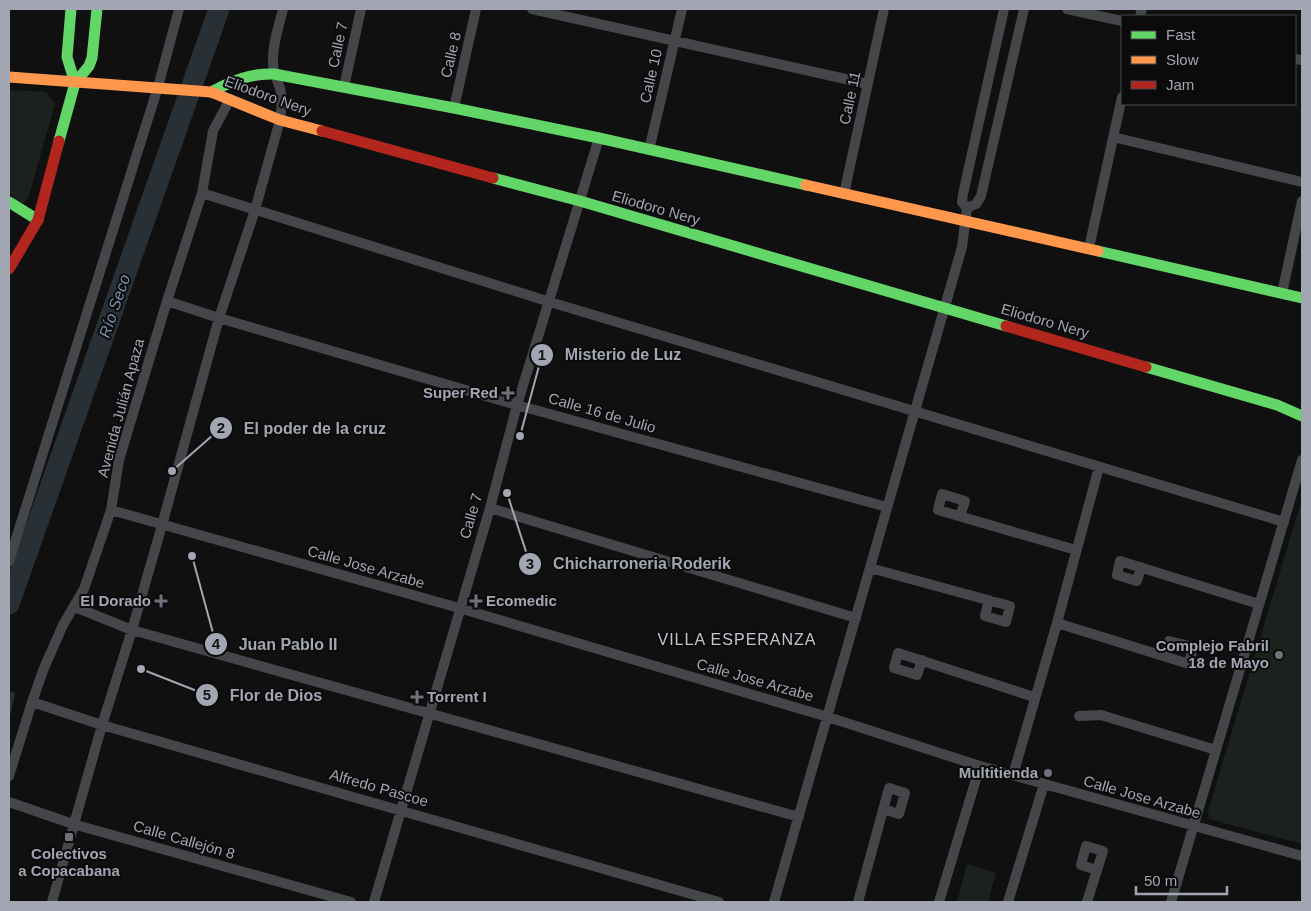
<svg xmlns="http://www.w3.org/2000/svg" width="1311" height="911" viewBox="0 0 1311 911" font-family="Arial,sans-serif">
	<style>
		.green { fill: #1b211c }
		.water { fill: #282f35 }
		.lines { fill: none; stroke-linecap: round; stroke-linejoin: round }
		.river { stroke: #282f35; stroke-width: 21 }
		.street { stroke: #454649; stroke-width: 10 }
		.fast { stroke: #63d668; stroke-width: 11 }
		.slow { stroke: #ff974d; stroke-width: 11 }
		.jam { stroke: #b3261e; stroke-width: 11 }
		.poi-dot { fill: #6f727a; stroke: #0b0b0c; stroke-width: 2 }
		.labels { text-anchor: middle; stroke-width: 4; stroke-linejoin: round; paint-order: stroke }
		.street-label { font-size: 15px; fill: #a2a6b2; stroke: #0b0b0c }
		.poi-label { font-size: 15px; font-weight: bold; fill: #a2a6b2; stroke: #0b0b0c; text-anchor: end }
		.water-label { font-size: 16px; font-style: italic; fill: #7992ad; stroke: #0b0b0c }
		.neighbourhood-label { font-size: 16px; letter-spacing: 1px; fill: #c2c5ce; stroke: #0b0b0c }
		.leader { fill: none; stroke: #a2a6b2; stroke-width: 2 }
		.callout-dot { fill: #a2a6b2; stroke: #0b0b0c; stroke-width: 2 }
		.mark-label { font-size: 15px; text-anchor: middle; font-weight: bold; fill: #111 }
		.callout-label { font-size: 16px; text-anchor: middle; font-weight: bold; fill: #a2a6b2; stroke: #0b0b0c; stroke-width: 4; stroke-linejoin: round; paint-order: stroke }
	</style>
	<rect width="100%" height="100%" fill="#101011"/>
	<path class="green" d="M9 90 46 92 55 104 28 199 22 204 9 193Z
		M1302 499V844L1209 819 1208 811Z
		M967 864 996 873 988 902H957Z"/>
	<path class="water" d="M9 691 15 693 9 721Z"/>
	<g class="lines">
		<path class="river" d="M9 604 219 9"/>
		<path class="street" d="M532 9 868 84
			M1067 9 1122 21
			M1140 16 1142 9
			M1295 59 1302 60
			M344 87 361 9
			M454 108 476 9
			M1113 137 1302 182
			M649 150 682 9
			M202 193 550 302 1284 522
			M844 194 884 9
			M967 208 976 204 981 196 1024 9
			M1089 248 1122 97
			M1282 293 1302 201
			M167 301 219 318 517 405 887 507
			M490 508 856 618
			M111 510 459 608 828 717 980 766 1302 856
			M960 516 965 501 942 494 938 510 1076 550
			M9 561 158 87 179 9
			M1141 567 1137 581 1117 575 1120 561 1259 604
			M870 568 1010 606 1006 622 985 616 989 600
			M75 607 132 630 799 817
			M1057 623 1189 664 1193 647 1169 641 1164 656
			M922 660 917 675 894 668 898 653 1034 697
			M32 702 102 725 719 902
			M1079 716 1101 715 1216 750
			M1013 775 1057 623 1099 467
			M9 776 32 702 44 668 63 625 84 589 111 510 119 460 167 301 202 193 213 131 230 99
			M9 802 73 824 351 902
			M52 902 102 725 132 630 162 525 219 318 255 210 280 120C281 111 283 102 281 93 279 82 273 74 273 63 272 45 279 26 283 9
			M374 902 490 508 517 405 599 138
			M774 902 962 247 967 208 962 202 963 194 1004 9
			M858 902 889 788 905 793 899 814 883 809
			M939 902 980 766
			M1008 902 1044 784
			M1087 902 1103 851 1086 846 1081 865 1097 870
			M1171 902 1302 460"/>
		<path class="fast" d="M71 9 67 57 75 83
			M211 92C232 81 251 73 274 74L454 108 599 138 806 185
			M59 141 75 83 89 66 92 58 97 9
			M493 178 580 201 1006 326
			M9 202 38 220
			M1098 251 1302 298
			M1146 367 1277 405 1302 416"/>
		<path class="slow" d="M9 77 211 92 280 120 322 131
			M806 185 1098 251"/>
		<path class="jam" d="M322 131 493 178
			M9 269 38 220 59 141
			M1006 326 1146 367"/>
	</g>
	<g class="poi-dot">
		<path d="M505.5 385.5h5v5h5v5h-5v5h-5v-5h-5v-5h5z"/>
		<path d="M158.5 593.5h5v5h5v5h-5v5h-5v-5h-5v-5h5z"/>
		<path d="M473.5 593.5h5v5h5v5h-5v5h-5v-5h-5v-5h5z"/>
		<circle cx="1279" cy="655" r="5"/>
		<path d="M414.5 689.5h5v5h5v5h-5v5h-5v-5h-5v-5h5z"/>
		<circle cx="1048" cy="773" r="5"/>
		<rect x="64" y="832" width="10" height="10" rx="2.5"/>
	</g>
	<g class="labels">
		<g class="street-label">
			<text transform="translate(338 45) rotate(-78)" y="5">Calle 7</text>
			<text transform="translate(451 55) rotate(-77)" y="5">Calle 8</text>
			<text transform="translate(651 76) rotate(-77)" y="5">Calle 10</text>
			<text transform="translate(268 96) rotate(20)" y="5">Eliodoro Nery</text>
			<text transform="translate(850 98) rotate(-78)" y="5">Calle 11</text>
			<text transform="translate(656 208) rotate(16)" y="5">Eliodoro Nery</text>
			<text transform="translate(1045 321) rotate(16)" y="5">Eliodoro Nery</text>
			<text transform="translate(121 408) rotate(-75)" y="5">Avenida Julián Apaza</text>
			<text transform="translate(602 413) rotate(16)" y="5">Calle 16 de Julio</text>
			<text transform="translate(471 516) rotate(-74)" y="5">Calle 7</text>
			<text transform="translate(366 567) rotate(16)" y="5">Calle Jose Arzabe</text>
			<text transform="translate(755 680) rotate(16)" y="5">Calle Jose Arzabe</text>
			<text transform="translate(379 788) rotate(16)" y="5">Alfredo Pascoe</text>
			<text transform="translate(1142 797) rotate(16)" y="5">Calle Jose Arzabe</text>
			<text transform="translate(184 840) rotate(16)" y="5">Calle Callejón 8</text>
		</g>
		<g class="poi-label">
			<text x="498" y="398">Super Red</text>
			<text x="151" y="606">El Dorado</text>
			<text x="486" y="606" text-anchor="start">Ecomedic</text>
			<text x="1269" y="651">Complejo Fabril<tspan x="1269" dy="17">18 de Mayo</tspan></text>
			<text x="427" y="702" text-anchor="start">Torrent I</text>
			<text x="1038" y="778">Multitienda</text>
			<text x="69" y="859" text-anchor="middle">Colectivos<tspan x="69" dy="17">a Copacabana</tspan></text>
		</g>
		<g class="water-label">
			<text transform="translate(114 306) rotate(-71)" y="6">Río Seco</text>
		</g>
		<g class="neighbourhood-label">
			<text x="737" y="645">VILLA ESPERANZA</text>
		</g>
	</g>
	<path class="leader" d="M520 436L542 355M172 471L221 428M507 493L530 564M192 556L216 644M141 669L207 695"/>
	<g class="callout-dot">
		<circle cx="520" cy="436" r="5"/>
		<circle cx="172" cy="471" r="5"/>
		<circle cx="507" cy="493" r="5"/>
		<circle cx="192" cy="556" r="5"/>
		<circle cx="141" cy="669" r="5"/>
		<circle cx="542" cy="355" r="12"/>
		<circle cx="221" cy="428" r="12"/>
		<circle cx="530" cy="564" r="12"/>
		<circle cx="216" cy="644" r="12"/>
		<circle cx="207" cy="695" r="12"/>
	</g>
	<g class="mark-label">
		<text x="542" y="360">1</text>
		<text x="221" y="433">2</text>
		<text x="530" y="569">3</text>
		<text x="216" y="649">4</text>
		<text x="207" y="700">5</text>
	</g>
	<g class="callout-label">
		<text x="623" y="360">Misterio de Luz</text>
		<text x="315" y="434">El poder de la cruz</text>
		<text x="642" y="569">Chicharroneria Roderik</text>
		<text x="288" y="650">Juan Pablo II</text>
		<text x="276" y="701">Flor de Dios</text>
	</g>
	<rect width="1311" height="911" fill="none" stroke="#a2a6b2" stroke-width="20"/>
	<rect x="1121" y="15" width="175" height="90" fill="#0b0b0c" stroke="#47494e"/>
	<rect x="1131" y="31" width="25" height="8" fill="#63d668" stroke="#47494e"/>
	<text x="1166" y="40" font-size="15" fill="#a2a6b2">Fast</text>
	<rect x="1131" y="56" width="25" height="8" fill="#ff974d" stroke="#47494e"/>
	<text x="1166" y="65" font-size="15" fill="#a2a6b2">Slow</text>
	<rect x="1131" y="81" width="25" height="8" fill="#b3261e" stroke="#47494e"/>
	<text x="1166" y="90" font-size="15" fill="#a2a6b2">Jam</text>
	<path d="M1136 886v8h91v-8" fill="none" stroke="#a2a6b2" stroke-width="2.5"/>
	<text x="1144" y="886" font-size="15" fill="#a2a6b2" stroke="#0b0b0c" stroke-width="4" paint-order="stroke">50 m</text>
</svg>
